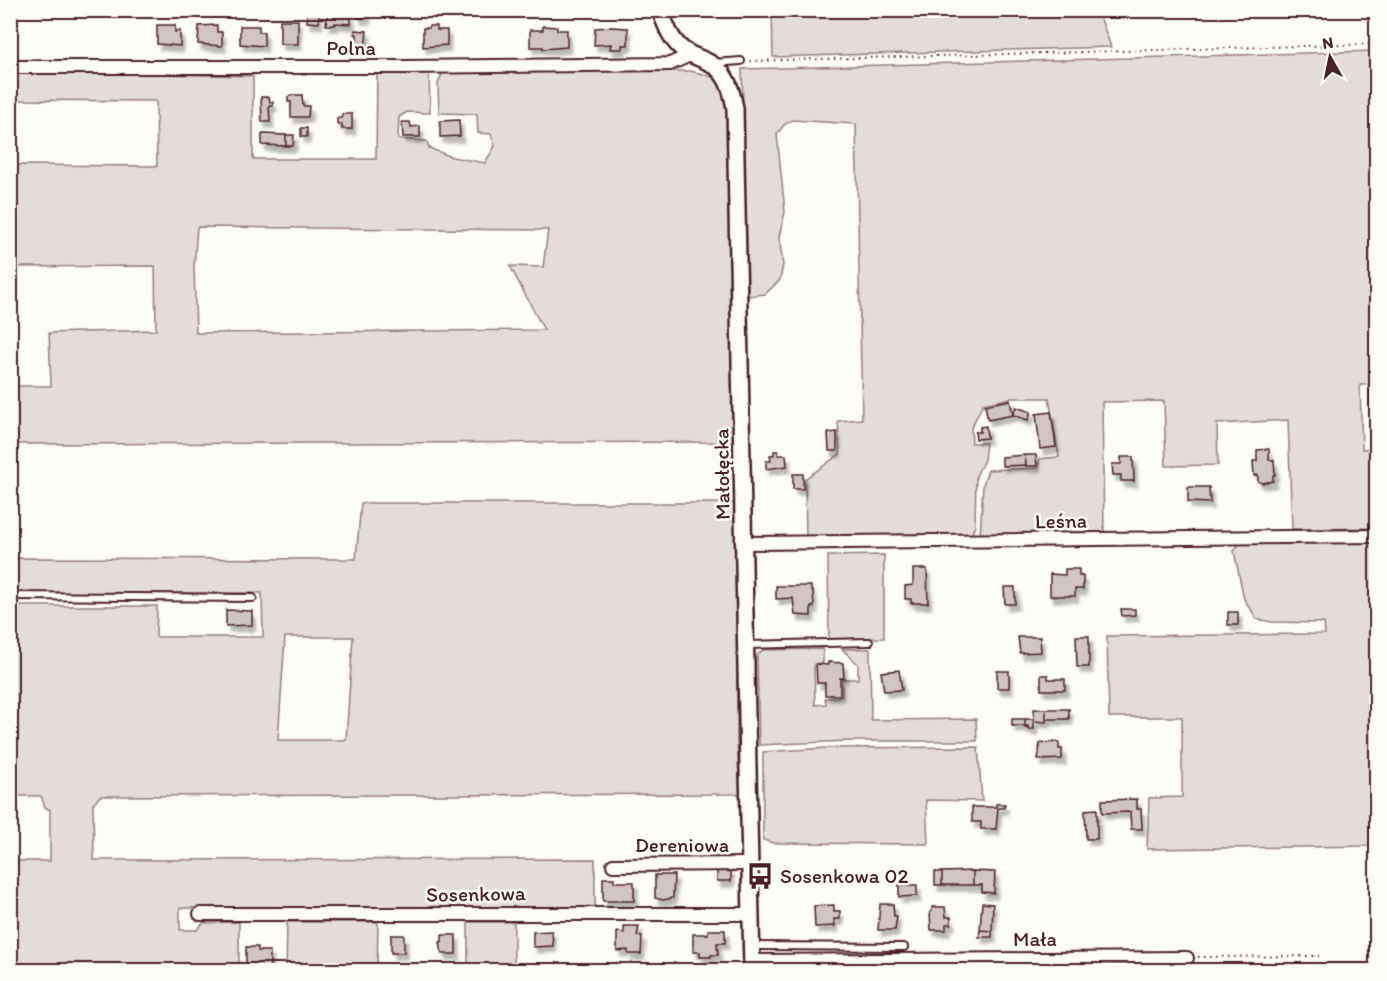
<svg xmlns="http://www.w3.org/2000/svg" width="1387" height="981" viewBox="0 0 1387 981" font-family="Itim,sans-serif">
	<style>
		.green { fill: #e3dcda; stroke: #967e82; stroke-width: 1.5; fill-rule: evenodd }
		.building { fill: #d0c5c4; stroke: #4a1f2b; stroke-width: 1.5; filter: url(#shadow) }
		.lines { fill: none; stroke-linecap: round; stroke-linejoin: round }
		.service-casing { stroke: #4a1f2b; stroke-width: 10 }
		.minor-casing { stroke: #4a1f2b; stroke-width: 16 }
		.tertiary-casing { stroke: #4a1f2b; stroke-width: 20 }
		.path { stroke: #4a1f2b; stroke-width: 2; stroke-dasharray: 1.5 4.5; stroke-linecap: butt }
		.service { stroke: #fdfcf7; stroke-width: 6 }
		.minor { stroke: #fdfcf7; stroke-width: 12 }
		.tertiary { stroke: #fdfcf7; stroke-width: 15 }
		.labels { text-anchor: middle; stroke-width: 5; stroke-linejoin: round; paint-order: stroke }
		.street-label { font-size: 21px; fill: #4a1f2b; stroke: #fdfcf7 }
		.poi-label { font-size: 21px; fill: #4a1f2b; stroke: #fdfcf7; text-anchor: start }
	</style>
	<defs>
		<filter id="shadow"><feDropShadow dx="3.5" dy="6" stdDeviation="1.5" flood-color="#0004"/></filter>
	</defs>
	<rect width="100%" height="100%" fill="#fdfcf7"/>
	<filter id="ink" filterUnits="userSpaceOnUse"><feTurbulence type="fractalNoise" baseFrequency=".0167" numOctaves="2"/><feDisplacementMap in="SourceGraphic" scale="12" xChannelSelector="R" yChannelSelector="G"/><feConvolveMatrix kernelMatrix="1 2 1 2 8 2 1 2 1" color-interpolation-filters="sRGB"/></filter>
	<g filter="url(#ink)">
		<path class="green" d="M772 11H1098L1111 47 773 57Z
			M1376 51V384L1360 385 1362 449 1376 448V528L1292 529 1288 420 1217 424 1218 465 1166 466 1164 401 1102 402 1104 532 1102 535 980 538 983 485 988 470 1039 468V459L1059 457 1049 398H1011L983 404 971 428 972 443H986L984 460 976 476 975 526 970 537 806 539 805 479 840 454 838 421 862 419 856 124 792 120 784 125 777 134 785 212 779 237 783 265 780 280 765 294 748 296 742 69Z
			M377 70H429L430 113 407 112 399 117 398 139 427 141 429 148 452 157 485 163 495 146 491 134 478 133 477 114 439 113 438 84 443 71H690C713 76 718 75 727 99 728 213 731 327 735 442L11 444V386H51L49 333 156 330 155 266 11 267V165L157 166 156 101 11 100V71L253 76V159H376ZM197 227 548 230 543 267 510 266 544 330 196 333 194 267Z
			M361 503H736L737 742 740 794 100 796 93 804 94 860 595 859V907L180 908V930H197L203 923 239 922V970H11V861H50V810L45 807 41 796H11V606H157L156 637H263L262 593H11V558L356 559ZM285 637H353L346 740H278Z
			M1240 543H1376V846L1147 849 1149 798 1182 797V717H1109L1107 636 1325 634 1324 623 1272 622 1257 619 1244 599 1234 551Z
			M884 555V638L829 639 828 556Z
			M823 649V663L814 664 815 705 826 704 825 698 842 697V679H858V664L842 649H870L871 720 976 719 977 741H848L759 745 757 655 763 650Z
			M978 747 982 801 926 800 928 844 773 843 763 840V752L828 748Z
			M287 922H378L377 970H286Z
			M468 922H514V970H468Z
			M1183 964H1376V970H1183Z
			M925 966H1012V970H925Z
			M868 967V970H765V968Z"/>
		<path class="building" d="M307 12H319V23L307 22Z
			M357 12H367V18H358Z
			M327 15H351V24L335 23V25H326Z
			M280 20H298V44H280Z
			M157 25H175V32L180 31V46L157 44Z
			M217 25V32H222V46L198 44 199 26Z
			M240 26H259V32H264V46L240 44Z
			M429 26H437V30H447V45L423 47V28H429Z
			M543 26 557 27V30H567V47L543 49V47H530V30H543Z
			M611 27 628 28V45H622V49H610L611 44 594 45 595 28Z
			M355 30 367 31 365 50 356 49 357 34H354Z
			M291 95H302L303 106H309L308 117H291V102H288V97Z
			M261 97H269L270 102H273V106H269L270 122H262Z
			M342 114H352V129H342V124H337V118H342Z
			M459 120 460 136 440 137V121Z
			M402 122H410L411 127 420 126V137H403Z
			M301 128H307V137H301Z
			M262 134 286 135V146L262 145Z
			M286 135H294L293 146H286Z
			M1370 391H1376V430L1371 431Z
			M1010 400 1013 415 988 420 985 405Z
			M1016 407 1031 412 1028 420 1013 415Z
			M1051 412 1056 447 1040 449 1036 414Z
			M986 426 987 438 976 439 975 432H980V427Z
			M837 432V451H829L828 433Z
			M1269 449V460H1274L1275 475H1273V481L1262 483 1258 481V475L1254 476 1253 461H1257V450Z
			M774 451H778V455H786L787 466 766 469V461H771L770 455H774Z
			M1025 455 1026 465 1002 466V457Z
			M1025 455H1036L1037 466H1026Z
			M1121 457H1133L1134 481H1121V475H1113L1112 464H1121Z
			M793 474H803V489H793Z
			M1188 487H1209L1210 503 1188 502Z
			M913 569H927L928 603H911V599H905V586L913 585Z
			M1065 569H1079V576H1083V589H1075V596H1050V574L1065 575Z
			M776 586H811V591H813L814 607H811V616L795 615 793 598 776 599Z
			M1004 587H1015V604H1005Z
			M1121 609H1135V615L1122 616Z
			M226 610 252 611V625L226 626Z
			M1228 612H1238V625H1228Z
			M1076 636H1089V667H1077Z
			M1018 637H1040L1041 652 1020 653Z
			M828 662 843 663 844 678H840V695H825V683H817L816 664 828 665Z
			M899 670 902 690 884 691 881 672Z
			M997 671H1009V688H997Z
			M1041 675H1048V679H1065V690H1041Z
			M1034 709H1046V722L1034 721V729H1028V726L1025 727V719H1034Z
			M1046 709H1069V719H1046Z
			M1012 719H1025V726H1012Z
			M1059 742V749H1062V759L1038 760 1040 743Z
			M1137 799V809H1141L1142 829H1131L1130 812 1102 813V800Z
			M996 804H1005L1004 808H998L996 829H981V822H972V807H996Z
			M1097 809V839H1086L1085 810Z
			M717 869 731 870V881H717Z
			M973 871V885H942V872Z
			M973 871 995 872 994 893 982 892V885H973Z
			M935 872H942V885H935Z
			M655 875H674L673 898 663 900 655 898Z
			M603 878H614V882H634V901H603Z
			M899 885H917V896L899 897Z
			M982 903 993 904 992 931 980 930Z
			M880 904H893L894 916H897L895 930H878Z
			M834 905V911H840V919H834L835 926 815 927 814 906Z
			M932 907H945L946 917H951V924H946V930H931L930 912 932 911Z
			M624 926H639L637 936H642L641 954H628V950L617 951V932L624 933Z
			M708 930H725V943H717L718 955H711V957H700V952H693V934H708Z
			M980 930 992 931V937H979Z
			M552 931 553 946 533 947V932Z
			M391 935H404V953H391Z
			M442 935H456V954H442L440 942H442Z
			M246 947H258V951H270V968H246Z"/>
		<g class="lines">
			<defs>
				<path id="service" d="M715 63 741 61
					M10 596 253 598
					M747 645 869 642
					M753 946 904 947"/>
				<path id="minor" d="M10 67H405L670 64 690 55
					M745 543 1376 536
					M613 865 751 864
					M200 914H752
					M752 961 1187 958"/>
				<path id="tertiary" d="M660 10C665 23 670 38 680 47 687 54 695 56 704 60 726 69 731 87 735 108L752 970"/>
			</defs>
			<use href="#service" class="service-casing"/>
			<use href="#minor" class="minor-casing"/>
			<use href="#tertiary" class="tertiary-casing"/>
			<path class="path" d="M750 61 1376 44
				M1198 957 1319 956"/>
			<use href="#service" class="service"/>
			<use href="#minor" class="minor"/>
			<use href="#tertiary" class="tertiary"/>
		</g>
	</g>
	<defs>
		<symbol id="bus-bare" viewBox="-9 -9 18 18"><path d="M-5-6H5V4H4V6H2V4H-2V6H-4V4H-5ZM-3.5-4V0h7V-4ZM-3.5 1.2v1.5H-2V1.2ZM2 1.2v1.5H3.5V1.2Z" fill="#4a1f2b" stroke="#fdfcf7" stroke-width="2.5" paint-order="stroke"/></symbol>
	</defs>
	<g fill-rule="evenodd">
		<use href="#bus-bare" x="741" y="857" width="38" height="38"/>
	</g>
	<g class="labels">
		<g class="street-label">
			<text x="351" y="55">Polna</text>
			<text transform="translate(722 474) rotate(-91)" y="7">Małołęcka</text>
			<text transform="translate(1061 521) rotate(-1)" y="7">Leśna</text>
			<text x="682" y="852">Dereniowa</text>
			<text transform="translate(476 894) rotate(-1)" y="7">Sosenkowa</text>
			<text x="1035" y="946">Mała</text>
		</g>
		<g class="poi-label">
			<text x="780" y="883">Sosenkowa 02</text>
		</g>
	</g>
	<rect width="1387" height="981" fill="none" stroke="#fdfcf7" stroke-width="36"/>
	<rect x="18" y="18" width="1351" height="945" fill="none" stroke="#4a1f2b" stroke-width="2" filter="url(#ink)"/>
	<g transform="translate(1330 57) rotate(351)" stroke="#fdfcf7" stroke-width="4.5" paint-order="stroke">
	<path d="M0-4.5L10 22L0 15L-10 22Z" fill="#4a1f2b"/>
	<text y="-9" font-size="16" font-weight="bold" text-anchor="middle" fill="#4a1f2b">N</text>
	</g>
</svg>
